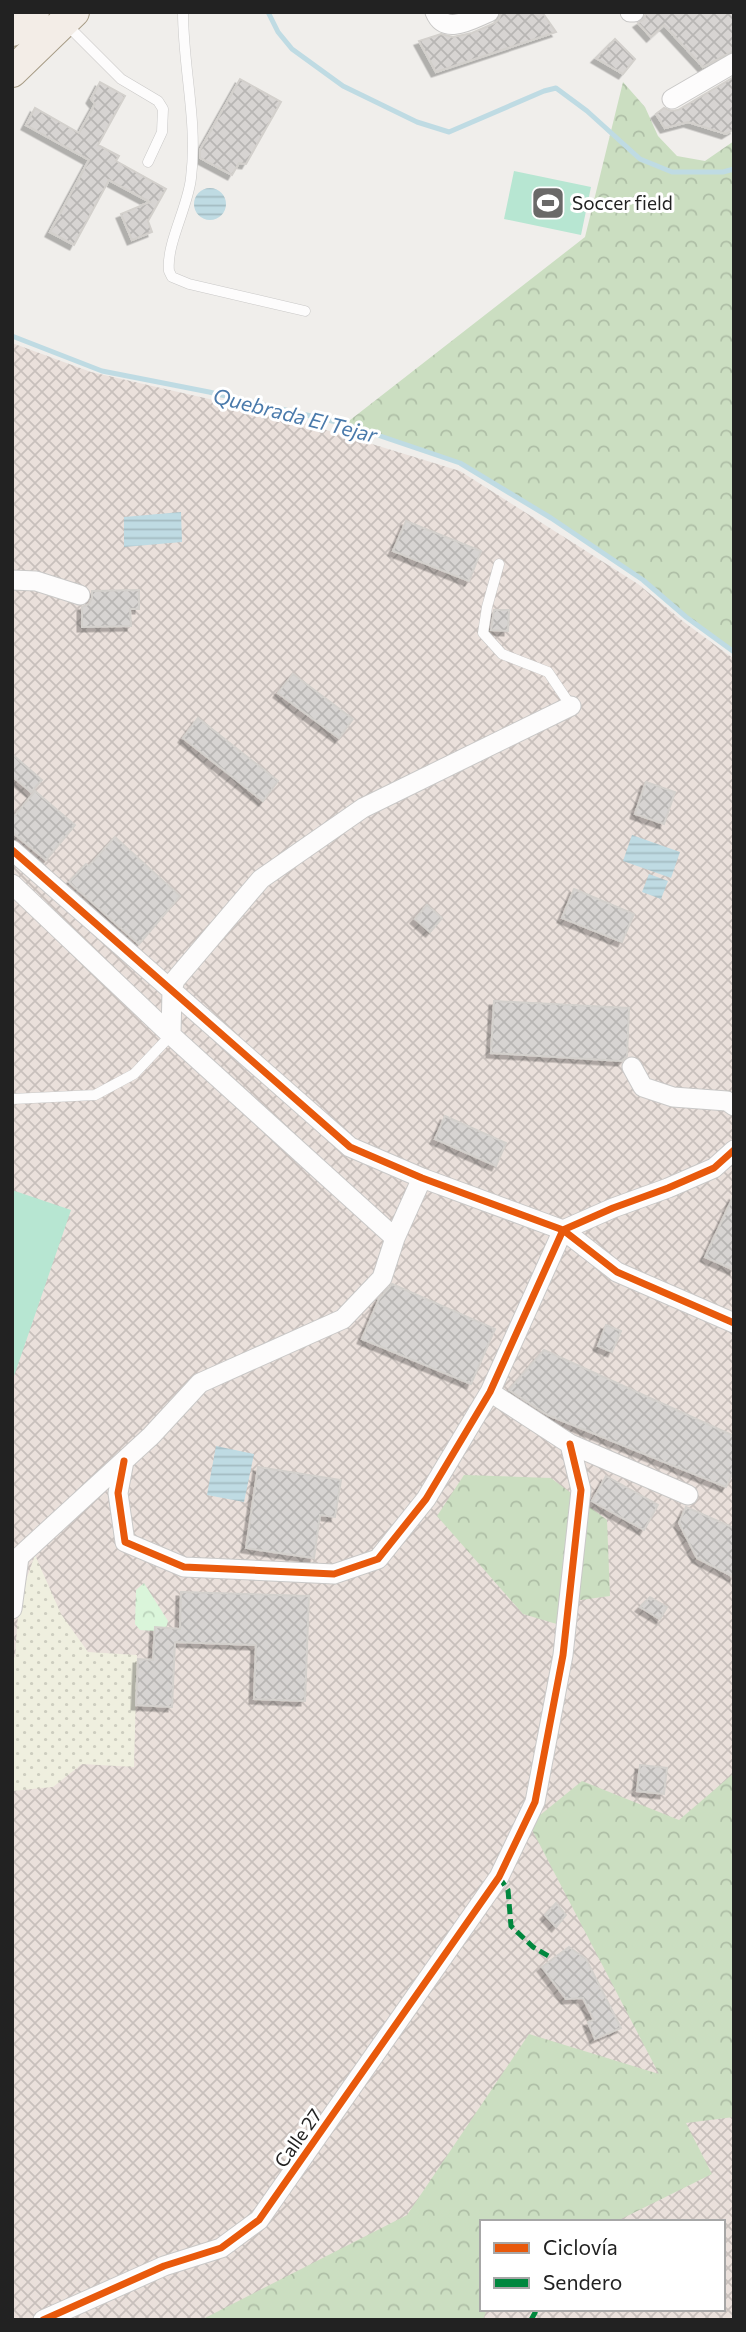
<svg xmlns="http://www.w3.org/2000/svg" width="746" height="2332" viewBox="0 0 746 2332" font-family="Commissioner,sans-serif">
	<style>
		.military { fill: url(#military-cross-hatch); fill-rule: evenodd }
		.farmland { fill: url(#farmland-dots) }
		.forest { fill: url(#forest-crowns) }
		.park { fill: url(#park-crowns) }
		.pitch { fill: #b7e6d2 }
		.water { fill: url(#water-rules) }
		.lines { fill: none; stroke-linecap: round; stroke-linejoin: round }
		.stream { stroke: #bfdbe3; stroke-width: 5 }
		.building { fill: url(#building-cross-hatch); stroke: #d3d0cc; stroke-width: 2; filter: url(#shadow) }
		.lane-casing { stroke: #c9c8c7; stroke-width: 11 }
		.street-casing { stroke: #c9c8c7; stroke-width: 21 }
		.primary-casing { stroke: #a79c86; stroke-width: 32 }
		.lane { stroke: #fdfcfc; stroke-width: 10 }
		.street { stroke: #fdfcfc; stroke-width: 19 }
		.primary { stroke: #f3ede7; stroke-width: 30 }
		.quiet { stroke: #00873e; stroke-width: 5; stroke-dasharray: 10 5; stroke-linecap: butt }
		.cycleway-casing { stroke: #fff; stroke-width: 11 }
		.cycleway { stroke: #e8590c; stroke-width: 7 }
		.labels { text-anchor: middle; stroke-width: 6; stroke-linejoin: round; paint-order: stroke }
		.poi-label { font-size: 19px; fill: #222; stroke: #fff; text-anchor: start }
		.street-label { font-size: 19px; fill: #222; stroke: #fff }
		.water-label { font-size: 21px; font-style: italic; fill: #4a7aab; stroke: #fff }
	</style>
	<defs>
		<pattern id="military-cross-hatch" width="8" height="8" patternUnits="userSpaceOnUse" patternTransform="scale(1.75)"><rect width="8" height="8" fill="#eae0db"/><path d="M0 0l8 8M0 8l8-8" fill="none" stroke="#c8c0bc"/></pattern>
		<pattern id="farmland-dots" width="8" height="8" patternUnits="userSpaceOnUse" patternTransform="scale(1.75)"><rect width="8" height="8" fill="#efefdf"/><path d="M2 2h.1M6 6h.1" fill="none" stroke="#cdcdbf" stroke-width="1.8" stroke-linecap="round"/></pattern>
		<pattern id="forest-crowns" width="20" height="18" patternUnits="userSpaceOnUse" patternTransform="scale(1.75)"><rect width="20" height="18" fill="#cbdec1"/><path d="M2 6a3 3 0 1 1 6 0M12 15a3 3 0 1 1 6 0" fill="none" stroke="#aebea6"/></pattern>
		<pattern id="park-crowns" width="20" height="18" patternUnits="userSpaceOnUse" patternTransform="scale(1.75)"><rect width="20" height="18" fill="#daf5da"/><path d="M2 6a3 3 0 1 1 6 0M12 15a3 3 0 1 1 6 0" fill="none" stroke="#bbd2bb"/></pattern>
		<pattern id="water-rules" width="6" height="5" patternUnits="userSpaceOnUse" patternTransform="scale(1.75)"><rect width="6" height="5" fill="#bfdbe3"/><path d="M0 2.5h6" fill="none" stroke="#a4bcc2"/></pattern>
		<pattern id="building-cross-hatch" width="8" height="8" patternUnits="userSpaceOnUse" patternTransform="scale(1.75)"><rect width="8" height="8" fill="#d7d4d2"/><path d="M0 0l8 8M0 8l8-8" fill="none" stroke="#b8b6b4"/></pattern>
		<filter id="shadow"><feDropShadow dx="-4.5" dy="4.5" stdDeviation="0" flood-color="#0004"/></filter>
	</defs>
	<rect width="100%" height="100%" fill="#f0eeeb"/>
	<path class="military" d="M12 343 91 372 274 414 460 471 638 584 684 622 734 659V2320H12ZM482 2222H723V2309H482Z"/>
	<path class="farmland" d="M35 1555 61 1614 88 1652 137 1655 134 1767 82 1764 53 1787 12 1791V1660L15 1657 19 1600Z"/>
	<path class="forest" d="M623 82 645 107 658 136 677 156 705 161 734 141V652L686 617 643 580 551 518 460 463 345 424 585 237Z
		M464 1475 551 1478 607 1520 610 1596 566 1602 560 1625 523 1614 437 1516Z
		M734 1773V2117L686 2123 712 2174 615 2222H482V2309H487L483 2320H201L407 2215 529 2034 659 2074 529 1824 582 1781 679 1820Z"/>
	<path class="park" d="M144 1583 168 1621 166 1628 155 1631 140 1630 135 1624 136 1590Z"/>
	<path class="pitch" d="M514 171 591 187 581 235 504 219Z
		M12 1190 71 1210 12 1382Z"/>
	<path class="water" d="M194 204a16 16 0 1 1 32 0a16 16 0 1 1-32 0Z
		M181 512 182 542 124 547V517Z
		M632 835 680 852 671 878 623 861Z
		M649 874 668 881 661 899 642 892Z
		M216 1446 254 1454 244 1502 207 1495Z"/>
	<g class="lines">
		<path class="stream" d="M268 12 278 32 292 49 343 86 417 122 449 132 544 91 556 88 587 111 640 159 672 172H723L734 169
			M12 336 102 371 209 392 345 424 460 463 551 518 643 580 686 617 734 652"/>
	</g>
	<path class="building" d="M501 12H542L556 32 436 72 419 41 441 34 453 37 472 33 495 23 499 19Z
		M646 12H734V51L703 67 664 25 651 37 638 23 644 19Z
		M615 39 635 59 623 74 596 58Z
		M734 77V129L726 134 688 122 665 128 656 114 664 108 671 111 678 110Z
		M240 79 281 102 246 164 239 163 232 175 200 158V150Z
		M100 82 125 96 98 145 119 156 116 161 166 189 148 221 152 232 132 240 121 214 150 202 109 180 74 245 50 232 89 160 26 125 35 108 79 133 95 104 91 99Z
		M406 521 481 551 469 581 393 551Z
		M139 590V609H130L131 626 82 627V607L89 604 92 598V591Z
		M494 610H509L508 631 491 630Z
		M293 674 353 719 339 738 278 693Z
		M198 718 278 781 263 801 183 738Z
		M12 754 42 780 31 792 12 776Z
		M646 782 675 792 664 824 635 814Z
		M35 791 75 825 46 860 12 832V819Z
		M115 837 180 896 139 944 69 882 86 864 89 866Z
		M574 889 634 914 622 942 562 918Z
		M427 905 442 918 430 932 415 919Z
		M494 1001 629 1008 627 1056 622 1061 491 1053Z
		M445 1116 506 1143 496 1166 435 1139Z
		M734 1195V1270L705 1257Z
		M392 1284 495 1329 471 1384 362 1339 379 1299Z
		M606 1325 621 1331 612 1352 598 1346Z
		M544 1350 734 1436V1470L726 1487 548 1415 509 1390Z
		M258 1467 341 1480 335 1517 320 1515 314 1558 246 1548Z
		M606 1476 658 1505 644 1530 592 1501Z
		M686 1507 734 1528V1577L697 1558 679 1523Z
		M181 1592 309 1596 305 1701 254 1699 256 1645 175 1642 172 1707 136 1705 138 1659 153 1660 155 1627 180 1629Z
		M650 1597 667 1607 660 1619 640 1607Z
		M640 1765 667 1768 664 1794 637 1791Z
		M556 1903 566 1915 556 1927 545 1915Z
		M569 1947 586 1959 621 2028 595 2039 588 2022 594 2020 583 1998 566 1999 542 1967Z"/>
	<g class="lines">
		<defs>
			<path id="lane" d="M183 12C183 68 198 122 191 178 188 207 166 244 169 271L172 277 189 284 305 311
				M67 25 121 79 158 101 163 109 162 132 148 162
				M499 564 487 607 483 633 502 654 548 672 571 706
				M12 1099 95 1095 134 1074 171 1035"/>
			<path id="street" d="M435 12C445 36 472 19 489 12
				M630 12H634
				M672 99 734 63
				M12 580 36 581 80 595
				M12 850 350 1147 422 1178 563 1230 617 1272 734 1323
				M12 884 171 1035 395 1238
				M171 1035 172 990 175 980 261 879 363 808 571 706
				M632 1067 643 1087 673 1097 727 1101 734 1106
				M490 1392 570 1444 688 1495
				M124 1461 118 1493 125 1542 184 1567 334 1574 378 1559 426 1499 490 1392 563 1230 613 1208 668 1188 714 1168 734 1150
				M12 1609 19 1557 151 1436 200 1383 343 1319 382 1278 395 1238 422 1178
				M43 2320 164 2266 221 2248 259 2220 499 1877 535 1802 563 1655 581 1490 570 1444"/>
			<path id="primary" d="M12 31 34 12
				M12 72 74 12"/>
		</defs>
		<use href="#lane" class="lane-casing"/>
		<use href="#street" class="street-casing"/>
		<use href="#primary" class="primary-casing"/>
		<use href="#lane" class="lane"/>
		<use href="#street" class="street"/>
		<use href="#primary" class="primary"/>
		<path class="quiet" d="M499 1877 508 1890 511 1926 533 1947 550 1957
			M531 2320 537 2309"/>
		<defs>
			<path id="cycleway" d="M12 850 350 1147 422 1178 563 1230 617 1272 734 1323
				M124 1461 118 1493 125 1542 184 1567 334 1574 378 1559 426 1499 490 1392 563 1230 613 1208 668 1188 714 1168 734 1150
				M43 2320 164 2266 221 2248 259 2220 499 1877 535 1802 563 1655 581 1490 570 1444"/>
		</defs>
		<use href="#cycleway" class="cycleway-casing"/>
		<use href="#cycleway" class="cycleway"/>
	</g>
	<defs>
		<symbol id="stadium-square" viewBox="-11 -11 22 22"><rect x="-9" y="-9" width="18" height="18" rx="4" fill="#6a6968" stroke="#fff"/><path d="M0-5a6.5 5 0 1 0 0 10a6.5 5 0 1 0 0-10ZM-3.5-1.8h7v3.6h-7Z" fill="#fff"/></symbol>
	</defs>
	<g fill-rule="evenodd">
		<use href="#stadium-square" x="529" y="184" width="38" height="38"/>
	</g>
	<g class="labels">
		<g class="poi-label">
			<text x="572" y="210">Soccer field</text>
		</g>
		<g class="street-label">
			<text transform="translate(298 2138) rotate(-55)" y="7">Calle 27</text>
		</g>
		<g class="water-label">
			<text transform="translate(295 416) rotate(14)" y="7">Quebrada El Tejar</text>
		</g>
	</g>
	<rect width="746" height="2332" fill="none" stroke="#222222" stroke-width="28"/>
	<rect x="480" y="2220" width="245" height="91" fill="#ffffff" stroke="#a7a7a7" stroke-width="2"/>
	<rect x="494" y="2243" width="35" height="10" fill="#e8590c" stroke="#a7a7a7" stroke-width="2"/>
	<text x="543" y="2255" font-size="21" fill="#222222">Ciclovía</text>
	<rect x="494" y="2278" width="35" height="10" fill="#00873e" stroke="#a7a7a7" stroke-width="2"/>
	<text x="543" y="2290" font-size="21" fill="#222222">Sendero</text>
</svg>
